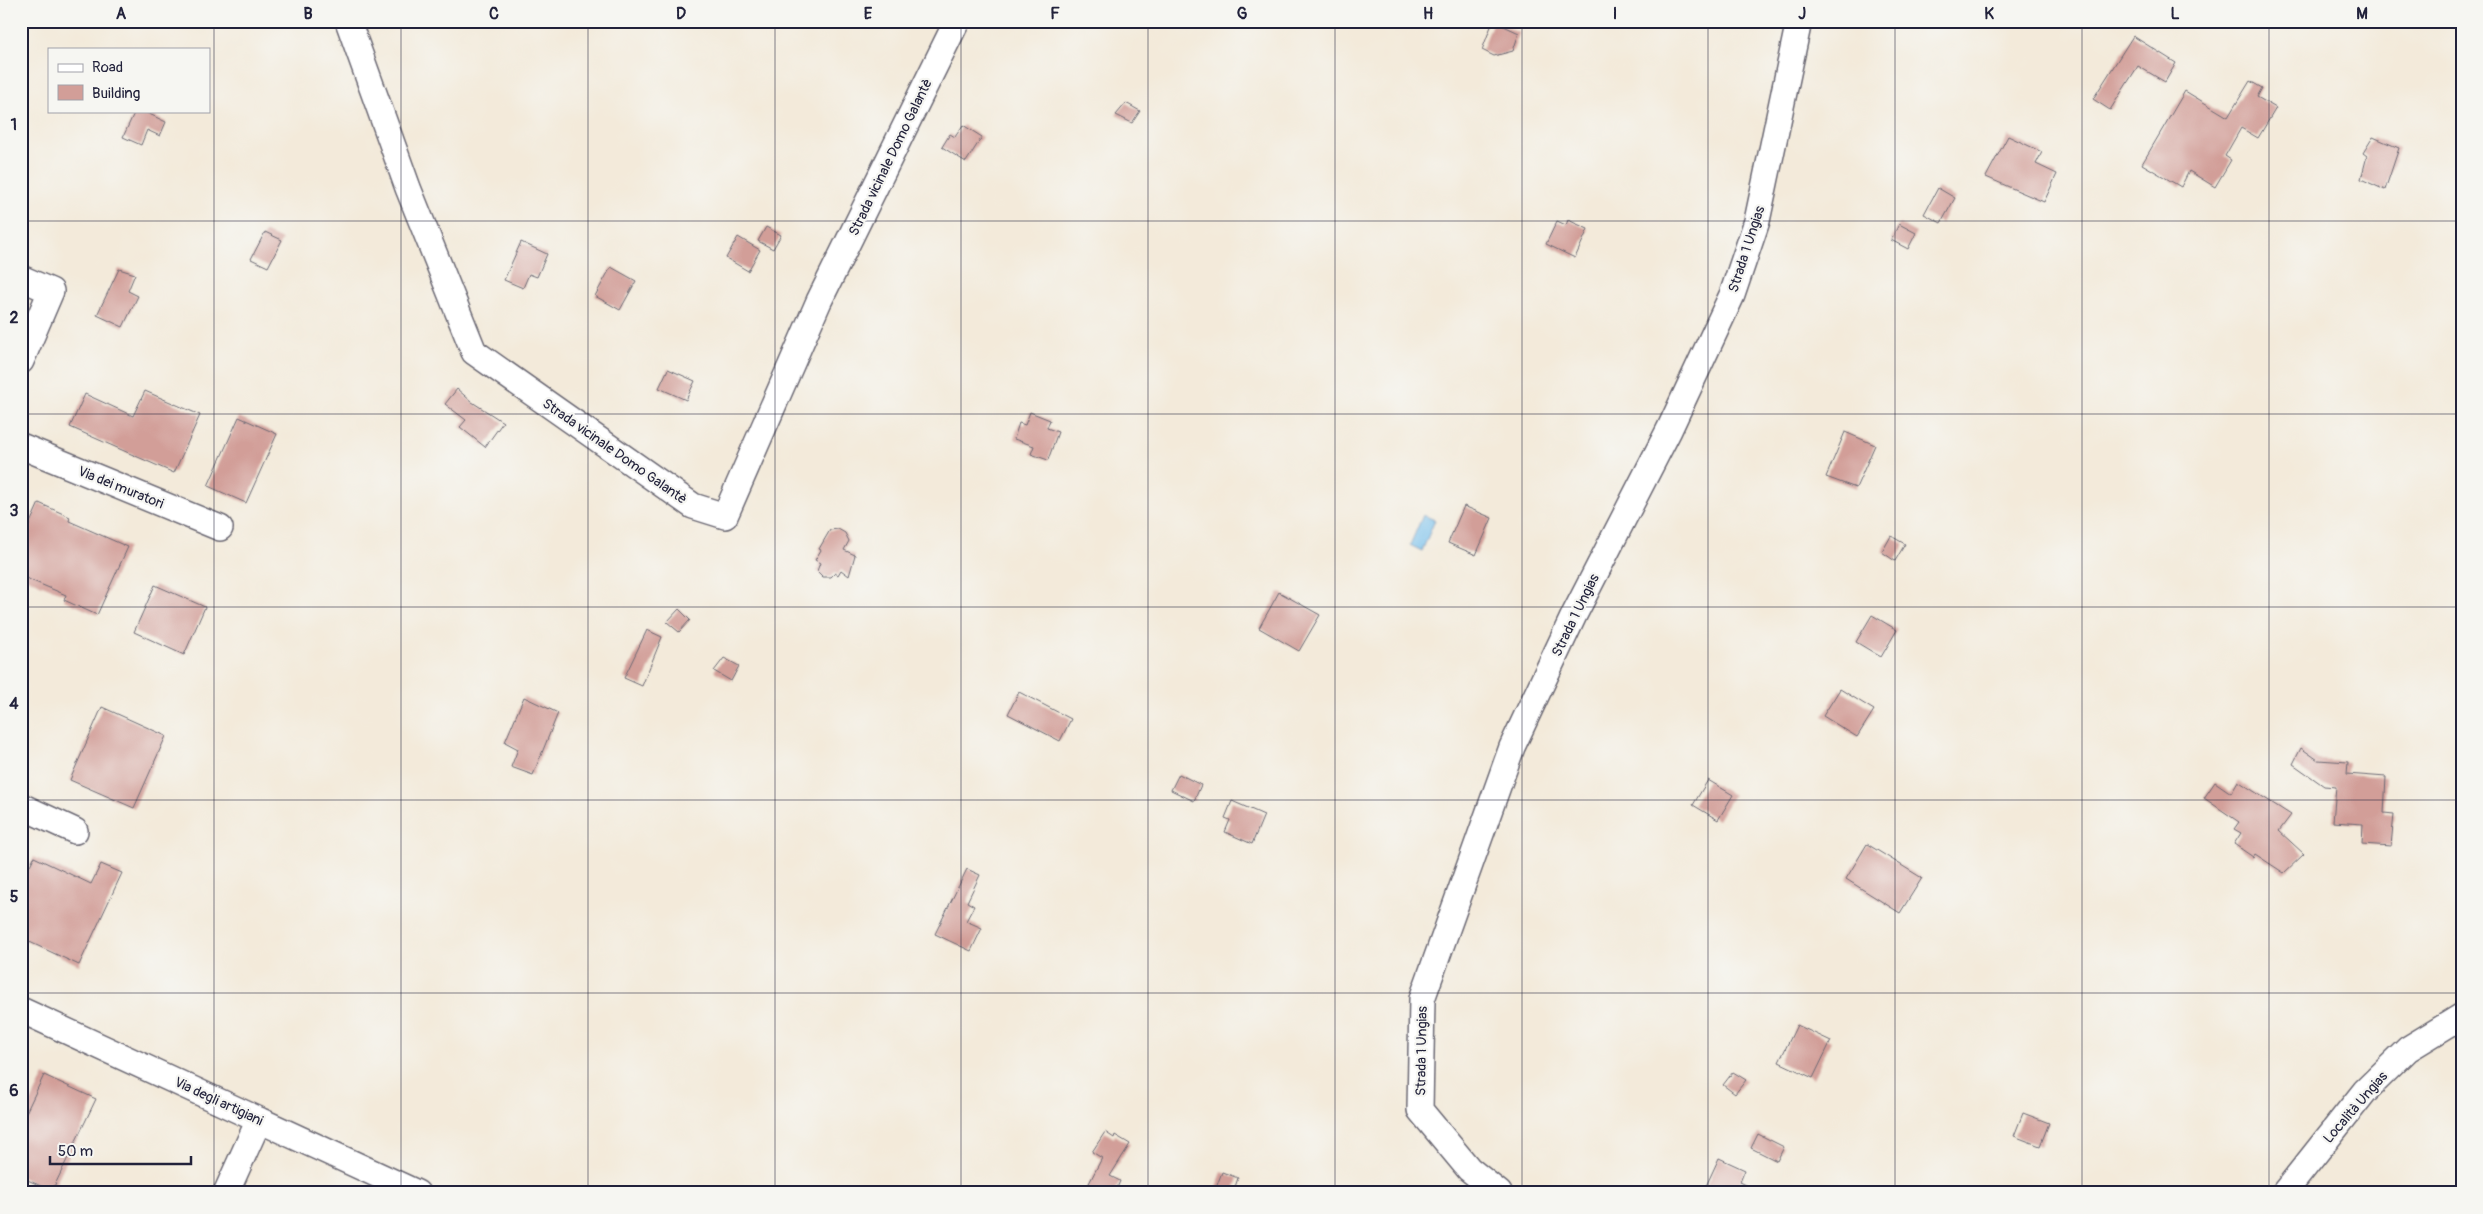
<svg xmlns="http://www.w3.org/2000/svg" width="2483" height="1214" viewBox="0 0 2483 1214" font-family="Pangolin,sans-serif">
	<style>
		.water { fill: #73beec; stroke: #4a7094 }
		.building { fill: #d29e98 }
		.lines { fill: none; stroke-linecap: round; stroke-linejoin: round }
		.minor-casing { stroke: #6b6873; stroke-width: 28 }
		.minor { stroke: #fff; stroke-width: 25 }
		.grid { fill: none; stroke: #22223b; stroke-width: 1; stroke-opacity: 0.55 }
		.labels { text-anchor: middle; stroke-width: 4.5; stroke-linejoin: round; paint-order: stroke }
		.street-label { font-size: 14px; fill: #22223b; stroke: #f6f6f2 }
		.neatline { fill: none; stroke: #22223b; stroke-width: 2 }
		.grid-label { font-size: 16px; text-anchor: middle; font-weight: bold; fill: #22223b }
	</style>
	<rect width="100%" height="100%" fill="#f6f6f2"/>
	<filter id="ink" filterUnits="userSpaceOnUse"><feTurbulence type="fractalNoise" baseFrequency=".02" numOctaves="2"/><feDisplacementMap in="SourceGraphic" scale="10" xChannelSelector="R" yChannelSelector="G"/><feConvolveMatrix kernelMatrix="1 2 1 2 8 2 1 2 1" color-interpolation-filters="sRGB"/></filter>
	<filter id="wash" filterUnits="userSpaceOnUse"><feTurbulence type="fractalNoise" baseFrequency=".0096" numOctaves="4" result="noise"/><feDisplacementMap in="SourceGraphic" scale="20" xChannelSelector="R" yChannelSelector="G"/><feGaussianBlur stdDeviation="1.12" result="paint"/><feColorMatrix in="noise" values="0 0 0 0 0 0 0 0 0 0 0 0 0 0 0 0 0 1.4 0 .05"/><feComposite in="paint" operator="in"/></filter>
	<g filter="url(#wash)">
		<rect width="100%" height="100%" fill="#f3eada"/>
		<path class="water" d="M1423 515 1435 520 1422 551 1410 545Z"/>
		<g id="blocks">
			<path class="building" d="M1493 21 1519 33 1513 51 1494 56 1482 50Z
				M2133 36 2176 63 2165 82 2138 66 2110 110 2093 99Z
				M2250 81 2262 88 2257 97 2276 108 2258 138 2241 128 2225 156 2231 160 2215 187 2189 171 2181 187 2142 164 2185 91 2228 117Z
				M1126 103 1140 111 1132 123 1116 115Z
				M135 111H143L166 122 160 136 147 130 141 145 123 137Z
				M963 125 982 137 966 162 942 147 950 134 955 137Z
				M2008 136 2042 152 2036 164 2057 174 2044 202 1986 177Z
				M2373 137 2399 148 2385 190 2361 179 2367 156 2363 153Z
				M1938 188 1955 198 1941 223 1924 214Z
				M1568 220 1588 229 1575 258 1546 244 1557 221 1566 225Z
				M1899 224 1916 233 1908 249 1891 240Z
				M766 227 781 235 773 249 758 241Z
				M265 232 282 240 268 267 251 259Z
				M738 237 760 250 748 271 726 258Z
				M521 242 547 254 537 277 529 274 523 288 504 280Z
				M611 267 636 281 620 310 595 296Z
				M119 269 135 274 128 291 138 296 123 327 97 315Z
				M668 369 695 381 686 400 659 388Z
				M457 389 472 402 503 422 485 447 460 427 466 420 445 404Z
				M145 391 200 415 174 473 70 427 85 394 133 416Z
				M1030 412 1050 420 1047 428 1058 432 1048 460 1031 454 1034 446 1014 439 1019 423 1025 425Z
				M239 417 277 434 246 503 208 486Z
				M1845 432 1875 445 1856 488 1826 477Z
				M39 503 70 517 69 521 128 547 97 615 64 600 66 595 21 576V543Z
				M1464 506 1492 518 1476 555 1448 543Z
				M838 529 845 533 849 541 844 550 855 555 849 576 841 570 838 575 835 573 831 577H823L817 571 820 563 815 560 821 550 819 549 830 530Z
				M1891 536 1905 544 1895 561 1882 552Z
				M155 585 205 607 184 655 134 632Z
				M1279 592 1320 615 1299 651 1259 628Z
				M679 609 690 620 679 632 667 622Z
				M1872 615 1897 630 1881 657 1856 642Z
				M647 630 662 637 642 686 624 678Z
				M724 658 739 666 731 681 714 671Z
				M1840 689 1874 710 1857 737 1823 716Z
				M1019 692 1071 719 1060 741 1008 714Z
				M524 697 558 713 533 775 511 767 518 749 505 742Z
				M102 707 166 736 134 808 70 780Z
				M2301 748 2318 760 2348 762 2347 774 2386 777 2384 813 2394 814 2391 846 2362 844 2363 824 2333 822 2336 787 2324 786 2293 764Z
				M1179 774 1201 785 1194 801 1171 790Z
				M1708 780 1733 795 1718 820 1693 805Z
				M2238 781 2291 815 2279 831 2304 854 2284 873 2255 854 2253 857 2234 844 2241 833 2234 829 2239 822 2204 798 2215 782 2231 793Z
				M1232 801 1264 815 1252 844 1225 832 1230 820 1225 818Z
				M1867 844 1922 878 1900 913 1846 879Z
				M34 857 91 884 101 864 122 873 79 965 21 938V884Z
				M967 869 980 875 967 902 974 906 966 921 982 928 971 951 935 934Z
				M1797 1025 1831 1041 1813 1078 1779 1062Z
				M1733 1072 1746 1080 1735 1094 1723 1085Z
				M44 1075 96 1099 52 1191 21 1177V1123Z
				M2023 1113 2049 1123 2040 1146 2014 1136Z
				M1105 1132 1114 1138 1115 1135 1130 1144 1110 1176 1120 1181 1115 1193H1084L1102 1158 1092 1152Z
				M1758 1134 1784 1147 1777 1161 1751 1148Z
				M1719 1158 1745 1170 1740 1182 1762 1193H1722L1706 1186Z
				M1222 1172 1238 1178 1233 1193H1214Z"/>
		</g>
	</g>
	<g filter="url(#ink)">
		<use href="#blocks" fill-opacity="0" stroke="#6b6873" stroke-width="1"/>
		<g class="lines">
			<defs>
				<path id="minor" d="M348 21 408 188 474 352 693 506 725 516 819 301 957 21
					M21 278 51 291 21 361
					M21 446 220 528
					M21 806 75 831
					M21 1010 417 1193
					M226 1193 259 1120
					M1499 1193 1469 1169 1420 1110 1422 999 1512 747 1574 615 1669 430 1732 295 1757 221 1799 21
					M2284 1193 2365 1091 2408 1049 2462 1016"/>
			</defs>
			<use href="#minor" class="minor-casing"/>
			<use href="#minor" class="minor"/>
		</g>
	</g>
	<path class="grid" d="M214 21V1193M401 21V1193M588 21V1193M775 21V1193M961 21V1193M1148 21V1193M1335 21V1193M1522 21V1193M1708 21V1193M1895 21V1193M2082 21V1193M2269 21V1193M21 221H2462M21 414H2462M21 607H2462M21 800H2462M21 993H2462"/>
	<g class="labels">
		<g class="street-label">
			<text transform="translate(890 157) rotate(-64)" y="5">Strada vicinale Domo Galantè</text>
			<text transform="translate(1746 249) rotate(-72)" y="5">Strada 1 Ungias</text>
			<text transform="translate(615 451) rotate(35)" y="5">Strada vicinale Domo Galantè</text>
			<text transform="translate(121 487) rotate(22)" y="5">Via dei muratori</text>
			<text transform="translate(1575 615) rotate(-64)" y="5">Strada 1 Ungias</text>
			<text transform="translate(1421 1051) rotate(-89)" y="5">Strada 1 Ungias</text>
			<text transform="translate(219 1101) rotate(25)" y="5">Via degli artigiani</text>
			<text transform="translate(2355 1107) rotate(-49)" y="5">Località Ungias</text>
		</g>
	</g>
	<rect width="2483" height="1214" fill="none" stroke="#f6f6f2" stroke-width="55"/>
	<rect x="48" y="48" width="162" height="65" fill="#f6f6f2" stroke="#a1a1a9"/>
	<rect x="58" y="64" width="25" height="8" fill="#ffffff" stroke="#a1a1a9"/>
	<text x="92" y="72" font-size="15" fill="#22223b">Road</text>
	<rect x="58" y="85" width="25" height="15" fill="#d29e98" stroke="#a1a1a9"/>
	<text x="92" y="98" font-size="15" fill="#22223b">Building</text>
	<path d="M50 1156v8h141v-8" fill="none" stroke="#22223b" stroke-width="2.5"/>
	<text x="58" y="1156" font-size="15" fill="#22223b" stroke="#f6f6f2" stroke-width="4" paint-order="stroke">50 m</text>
	<rect x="28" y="28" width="2428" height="1158" class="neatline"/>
	<g class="grid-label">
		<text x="121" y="19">A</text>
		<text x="308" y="19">B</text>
		<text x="494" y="19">C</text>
		<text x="681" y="19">D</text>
		<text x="868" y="19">E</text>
		<text x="1055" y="19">F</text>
		<text x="1242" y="19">G</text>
		<text x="1428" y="19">H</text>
		<text x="1615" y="19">I</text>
		<text x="1802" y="19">J</text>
		<text x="1989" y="19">K</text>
		<text x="2175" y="19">L</text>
		<text x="2362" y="19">M</text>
		<text x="14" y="130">1</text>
		<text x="14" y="323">2</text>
		<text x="14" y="516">3</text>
		<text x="14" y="709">4</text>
		<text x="14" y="902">5</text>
		<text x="14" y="1096">6</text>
	</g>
</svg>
